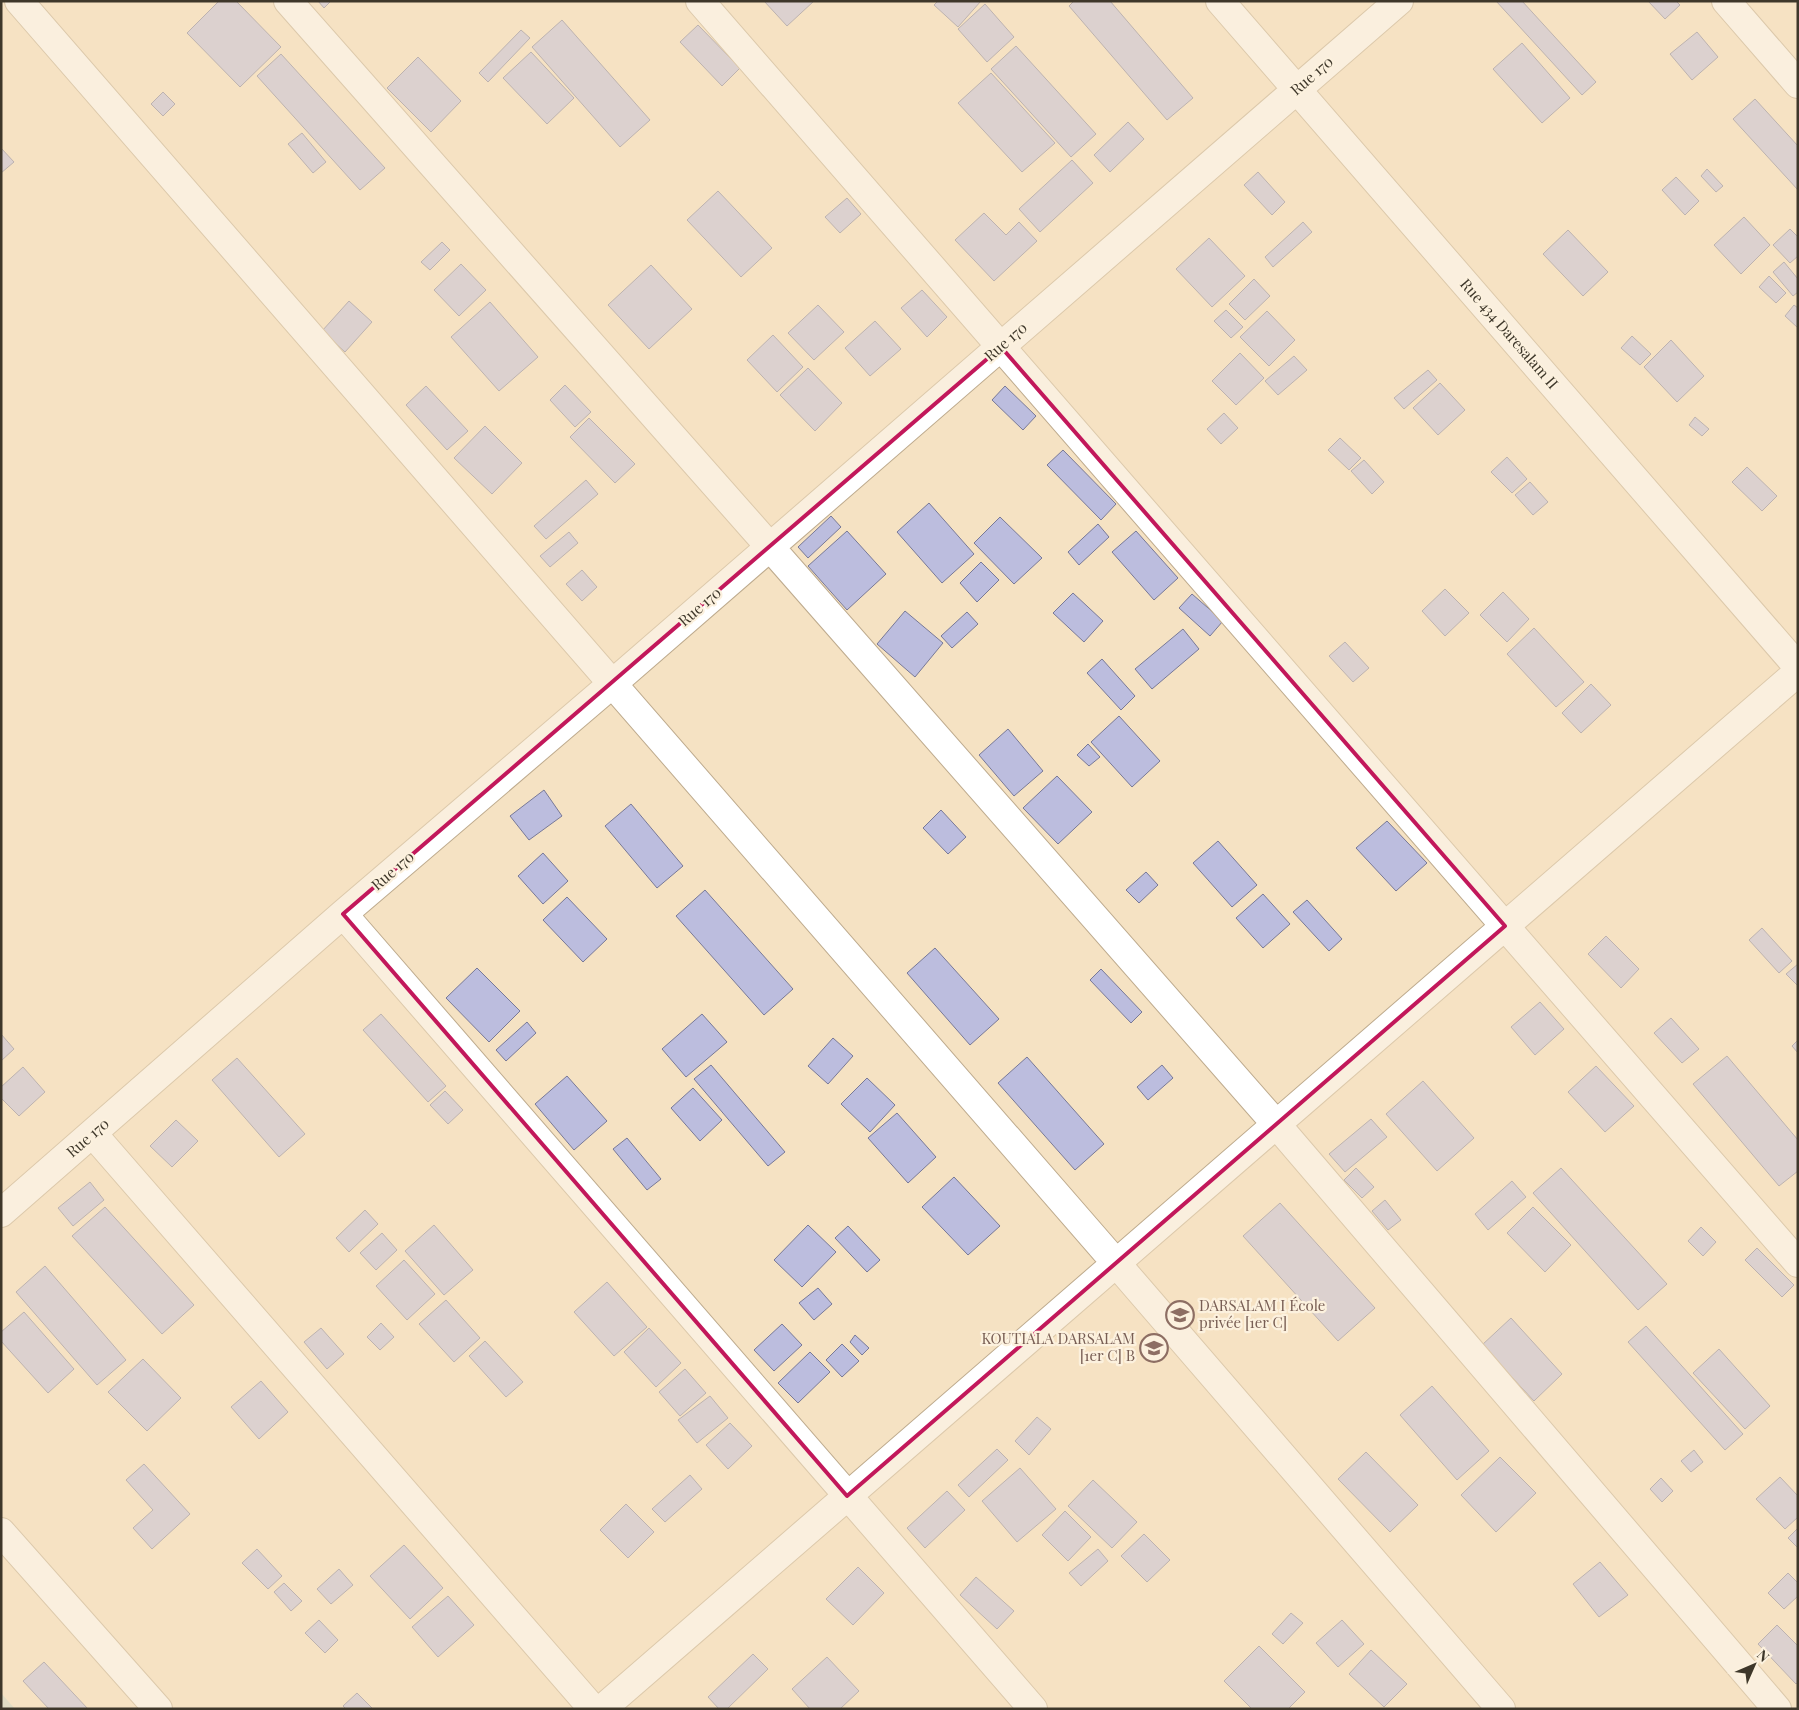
<svg xmlns="http://www.w3.org/2000/svg" width="1799" height="1710" viewBox="0 0 1799 1710" font-family="'Playfair Display',serif">
	<style>
		.green { fill: #cad8c6 }
		.building { fill: #bcbdde; stroke: #787997 }
		.lines { fill: none; stroke-linecap: round; stroke-linejoin: round }
		.street-casing { stroke: #beab8e; stroke-width: 30 }
		.street { stroke: #fff; stroke-width: 28 }
		.marked { fill: none; stroke: #c2185b; stroke-width: 4; stroke-linejoin: round }
		.labels { text-anchor: middle; stroke-width: 4.5; stroke-linejoin: round; paint-order: stroke }
		.street-label { font-size: 15px; fill: #3e372a; stroke: #fcf1de }
		.education-label { font-size: 15px; fill: #785e54; stroke: #fcf1de; text-anchor: start }
	</style>
	<rect width="100%" height="100%" fill="#f5e2c3"/>
	<path class="green" d="M1 1693 15 1709H1Z"/>
	<path class="building" d="M219 1H236L281 47 240 87 187 33Z
		M318 1H331L324 8Z
		M764 1H814L787 26Z
		M938 1H981L958 27 934 5Z
		M1074 1H1110L1193 98 1167 120 1069 6Z
		M1496 1H1522L1596 82 1582 95Z
		M1648 1H1676L1680 5 1665 19Z
		M985 4 1014 37 987 62 958 29Z
		M562 20 650 120 620 147 532 47Z
		M698 25 740 68 722 86 680 42Z
		M521 30 530 38 488 82 479 73Z
		M1697 32 1718 57 1692 80 1670 54Z
		M1522 43 1570 98 1542 123 1493 69Z
		M1016 46 1096 134 1071 157 991 69Z
		M531 52 574 98 547 124 503 78Z
		M281 54 385 168 360 190 257 76Z
		M418 57 461 101 431 132 387 88Z
		M991 73 1055 143 1022 172 958 103Z
		M163 92 175 104 163 116 151 104Z
		M1755 99 1798 146V190L1733 119Z
		M1128 122 1144 139 1110 172 1094 155Z
		M302 133 326 162 313 173 288 144Z
		M1 148 14 162 1 173Z
		M1072 160 1093 183 1040 232 1019 209Z
		M1707 169 1723 186 1716 192 1701 176Z
		M1258 172 1285 202 1272 215 1244 185Z
		M1676 177 1699 201 1685 215 1662 190Z
		M718 191 772 248 741 277 687 220Z
		M847 198 861 214 840 233 825 217Z
		M984 213 1006 235 1019 222 1037 241 994 281 955 240Z
		M1744 217 1770 245 1741 274 1714 245Z
		M1303 222 1312 232 1273 267 1265 257Z
		M1790 229 1798 237V256L1790 263 1773 245Z
		M1568 230 1608 272 1583 296 1543 254Z
		M1209 238 1245 276 1212 307 1176 269Z
		M442 242 450 250 430 270 421 262Z
		M1784 262 1798 279V292L1793 296 1773 272Z
		M461 264 486 290 459 316 434 290Z
		M651 265 692 309 649 349 608 305Z
		M1769 276 1786 293 1776 303 1759 287Z
		M1254 279 1270 296 1245 320 1229 304Z
		M922 290 947 317 927 337 901 308Z
		M349 301 372 322 345 352 322 331Z
		M490 302 538 357 499 391 451 337Z
		M818 305 844 332 814 360 788 333Z
		M1794 305 1798 308V328L1785 316Z
		M1226 310 1243 327 1231 338 1214 321Z
		M1267 311 1295 340 1269 366 1240 337Z
		M875 321 901 349 870 376 845 348Z
		M773 335 803 367 777 392 747 360Z
		M1632 336 1651 354 1640 365 1621 348Z
		M1671 340 1704 376 1677 402 1644 367Z
		M1240 353 1264 378 1236 405 1212 381Z
		M1294 356 1307 370 1278 395 1265 381Z
		M808 368 842 403 815 431 780 395Z
		M1428 370 1437 380 1404 409 1394 398Z
		M1440 383 1465 410 1438 435 1413 408Z
		M565 385 591 412 575 427 550 400Z
		M426 386 468 431 447 450 406 405Z
		M1005 386 1036 416 1023 430 992 400Z
		M1224 413 1238 428 1221 444 1207 429Z
		M1695 417 1709 429 1702 436 1689 425Z
		M589 418 635 464 615 483 570 437Z
		M485 426 522 463 492 494 454 458Z
		M1340 438 1361 458 1349 470 1328 450Z
		M1063 450 1116 504 1101 520 1047 465Z
		M1507 457 1527 479 1512 493 1491 472Z
		M1364 460 1384 482 1372 494 1351 471Z
		M1747 467 1777 496 1762 511 1732 482Z
		M586 480 598 494 546 539 534 526Z
		M1530 482 1548 502 1533 515 1515 495Z
		M929 503 974 554 942 583 897 532Z
		M831 516 841 527 808 558 798 547Z
		M1000 517 1042 558 1014 584 974 543Z
		M1098 524 1109 537 1079 565 1068 552Z
		M847 531 886 574 847 610 808 566Z
		M1136 531 1178 578 1154 600 1112 552Z
		M569 532 578 543 550 567 540 556Z
		M981 562 999 580 977 602 960 583Z
		M582 570 597 587 582 601 566 584Z
		M1445 589 1469 613 1445 636 1422 611Z
		M1503 592 1529 619 1507 642 1480 615Z
		M1073 593 1103 621 1084 642 1053 613Z
		M1192 594 1223 621 1210 636 1179 608Z
		M905 611 943 643 915 677 877 644Z
		M967 612 978 624 952 648 941 636Z
		M1534 628 1584 682 1556 707 1507 654Z
		M1183 629 1199 649 1152 689 1135 669Z
		M1345 642 1369 668 1353 682 1329 656Z
		M1102 659 1135 696 1121 710 1087 673Z
		M1591 684 1611 705 1581 733 1562 713Z
		M1119 716 1160 761 1132 787 1091 742Z
		M1008 729 1043 771 1014 796 979 755Z
		M1088 744 1100 757 1089 766 1077 755Z
		M1057 776 1092 812 1058 844 1023 808Z
		M544 790 562 816 529 840 510 816Z
		M631 804 683 866 657 888 605 826Z
		M941 810 966 837 948 854 923 828Z
		M1387 821 1427 863 1396 891 1356 848Z
		M1218 841 1257 885 1232 907 1193 863Z
		M543 853 568 881 543 904 518 876Z
		M1146 872 1158 885 1139 903 1126 890Z
		M705 890 793 989 764 1015 676 916Z
		M1263 894 1290 924 1263 948 1236 918Z
		M567 897 607 939 583 962 543 920Z
		M1307 900 1342 939 1329 951 1293 912Z
		M1762 928 1792 961 1779 973 1749 940Z
		M1606 936 1639 969 1621 988 1588 954Z
		M935 948 999 1019 970 1045 907 973Z
		M1798 964V986L1786 974Z
		M477 968 520 1011 489 1042 446 998Z
		M1101 969 1142 1012 1131 1023 1090 980Z
		M1540 1002 1564 1029 1535 1055 1511 1027Z
		M381 1014 446 1086 428 1102 363 1030Z
		M702 1014 727 1042 686 1077 662 1049Z
		M1671 1018 1699 1049 1682 1063 1654 1033Z
		M527 1022 536 1033 506 1061 496 1050Z
		M1 1034 14 1049 1 1061Z
		M833 1038 853 1056 828 1084 808 1066Z
		M1798 1040V1053L1792 1046Z
		M1727 1056 1798 1140V1171L1779 1186 1693 1084Z
		M1027 1057 1104 1144 1075 1170 998 1083Z
		M237 1058 305 1134 279 1157 212 1080Z
		M711 1065 785 1152 768 1166 694 1079Z
		M1162 1065 1173 1078 1148 1100 1137 1087Z
		M1596 1066 1634 1106 1605 1132 1568 1092Z
		M23 1067 45 1092 19 1116 1 1098V1087Z
		M567 1076 607 1121 574 1150 535 1104Z
		M867 1078 895 1105 870 1132 841 1104Z
		M1423 1081 1474 1138 1437 1171 1386 1114Z
		M693 1088 722 1120 700 1141 671 1108Z
		M445 1091 463 1110 448 1124 430 1105Z
		M897 1113 936 1157 908 1183 868 1138Z
		M1371 1119 1387 1137 1345 1172 1329 1154Z
		M176 1120 198 1141 172 1167 150 1146Z
		M627 1138 661 1179 647 1190 613 1149Z
		M1356 1168 1374 1187 1362 1198 1344 1180Z
		M1561 1168 1667 1284 1638 1310 1533 1193Z
		M954 1177 1000 1226 968 1255 922 1207Z
		M1512 1181 1526 1197 1488 1230 1475 1214Z
		M90 1182 104 1200 73 1226 58 1208Z
		M1385 1200 1401 1220 1388 1230 1372 1211Z
		M1280 1203 1375 1308 1338 1341 1243 1236Z
		M105 1207 194 1305 162 1334 72 1236Z
		M1533 1207 1571 1245 1545 1272 1507 1233Z
		M365 1210 378 1224 349 1252 336 1238Z
		M434 1225 473 1270 444 1295 405 1251Z
		M808 1225 836 1252 802 1287 774 1260Z
		M848 1226 880 1260 867 1272 835 1238Z
		M1701 1227 1716 1242 1703 1256 1688 1241Z
		M382 1233 397 1250 376 1270 360 1253Z
		M1757 1248 1794 1285 1782 1297 1745 1260Z
		M404 1260 435 1294 407 1320 376 1286Z
		M45 1266 126 1360 97 1385 16 1292Z
		M607 1282 647 1327 614 1356 574 1312Z
		M818 1288 832 1304 814 1320 799 1303Z
		M446 1300 480 1338 454 1362 419 1324Z
		M24 1312 74 1369 48 1393 1 1341V1332Z
		M1511 1318 1562 1374 1534 1401 1482 1345Z
		M381 1323 394 1337 380 1350 367 1337Z
		M782 1324 802 1345 774 1371 754 1350Z
		M1646 1326 1743 1434 1725 1450 1628 1342Z
		M321 1328 344 1354 327 1369 304 1342Z
		M649 1328 681 1363 656 1387 624 1352Z
		M855 1335 869 1348 862 1355 850 1342Z
		M485 1341 523 1382 506 1397 469 1356Z
		M842 1344 859 1361 842 1377 826 1360Z
		M1719 1349 1770 1406 1745 1429 1693 1373Z
		M810 1352 830 1372 798 1403 778 1383Z
		M143 1359 181 1398 147 1431 108 1392Z
		M685 1369 706 1393 680 1416 659 1392Z
		M261 1381 288 1412 259 1439 231 1407Z
		M1432 1386 1489 1451 1457 1480 1400 1415Z
		M710 1396 728 1418 697 1443 678 1420Z
		M1037 1417 1051 1429 1029 1455 1015 1441Z
		M730 1423 752 1446 728 1469 706 1445Z
		M997 1449 1008 1460 969 1497 958 1485Z
		M1694 1450 1703 1462 1691 1472 1681 1461Z
		M1366 1452 1418 1505 1390 1532 1338 1479Z
		M1500 1457 1536 1493 1496 1532 1461 1495Z
		M144 1464 190 1514 152 1549 133 1528 153 1510 126 1480Z
		M1020 1468 1056 1509 1017 1542 982 1501Z
		M690 1475 702 1489 665 1522 652 1509Z
		M1780 1477 1798 1496V1517L1785 1529 1756 1499Z
		M1661 1478 1673 1491 1662 1502 1650 1489Z
		M1093 1480 1137 1522 1112 1548 1068 1506Z
		M947 1491 965 1510 925 1548 907 1528Z
		M626 1504 654 1532 628 1558 600 1530Z
		M1065 1511 1091 1537 1068 1561 1042 1535Z
		M1798 1528V1548L1788 1538Z
		M1144 1534 1170 1560 1147 1582 1121 1556Z
		M404 1545 443 1588 410 1619 370 1576Z
		M257 1549 282 1576 268 1589 242 1563Z
		M1098 1549 1108 1561 1081 1586 1069 1573Z
		M1600 1562 1628 1595 1599 1617 1573 1584Z
		M858 1567 884 1593 853 1625 826 1599Z
		M339 1569 353 1585 331 1604 317 1589Z
		M1788 1573 1798 1583V1596L1784 1609 1768 1593Z
		M976 1577 1014 1611 997 1629 960 1595Z
		M284 1583 302 1601 291 1611 274 1592Z
		M448 1596 474 1625 438 1657 412 1627Z
		M1291 1613 1303 1623 1283 1644 1272 1634Z
		M319 1620 338 1640 325 1653 305 1633Z
		M1342 1620 1364 1644 1338 1667 1316 1643Z
		M1777 1625 1798 1646V1682L1796 1684 1758 1644Z
		M1259 1646 1305 1692 1288 1709H1252L1224 1681Z
		M1371 1650 1407 1684 1384 1707 1349 1674Z
		M753 1654 768 1669 727 1709H719L708 1697Z
		M827 1657 859 1691 840 1709H810L792 1689Z
		M44 1662 88 1709H49L23 1681Z
		M357 1693 373 1709H346L343 1706Z"/>
	<g class="lines">
		<defs>
			<path id="street" d="M19 1 1116 1263 1501 1709
				M288 1 770 547 1276 1124 1777 1709
				M700 1 1798 1263
				M1220 1 1798 667
				M1726 1 1798 84
				M343 914 1033 1709
				M93 1134 593 1709
				M1 1213 343 914 612 684 1399 1
				M1 1532 158 1709
				M602 1709 1798 672"/>
		</defs>
		<use href="#street" class="street-casing"/>
		<use href="#street" class="street"/>
	</g>
	<path d="M0 0H1799V1710H0ZM1001 347 1505 926 847 1496 343 914Z" fill="#f5e2c3" fill-opacity=".55" fill-rule="evenodd"/>
	<path class="marked" d="M1001 347 1505 926 847 1496 343 914Z"/>
	<defs>
		<symbol id="school-ring" viewBox="-11 -11 22 22"><circle r="9.5" fill="#fcf1de" stroke="#8d6e63" stroke-width="1.5"/><path d="M0-5L7-2L0 1L-7-2ZM-4 1L0 2.5L4 1V4Q0 6-4 4Z" fill="#8d6e63"/></symbol>
	</defs>
	<g fill-rule="evenodd">
		<use href="#school-ring" x="1164" y="1299" width="32" height="32"/>
		<use href="#school-ring" x="1138" y="1332" width="32" height="32"/>
	</g>
	<g class="labels">
		<g class="street-label">
			<text transform="translate(1312 76) rotate(-41)" y="5">Rue 170</text>
			<text transform="translate(1509 334) rotate(49)" y="5">Rue 434 Daresalam II</text>
			<text transform="translate(1006 342) rotate(-41)" y="5">Rue 170</text>
			<text transform="translate(700 607) rotate(-41)" y="5">Rue 170</text>
			<text transform="translate(393 871) rotate(-41)" y="5">Rue 170</text>
			<text transform="translate(88 1138) rotate(-41)" y="5">Rue 170</text>
		</g>
		<g class="education-label">
			<text x="1199" y="1311">DARSALAM I École<tspan x="1199" dy="17">privée [1er C]</tspan></text>
			<text x="1135" y="1344" text-anchor="end">KOUTIALA DARSALAM<tspan x="1135" dy="17">[1er C] B</tspan></text>
		</g>
	</g>
	<rect width="1799" height="1710" fill="none" stroke="#3e372a" stroke-width="5"/>
	<g transform="translate(1754 1665) rotate(45)" stroke="#fcf1de" stroke-width="4" paint-order="stroke">
	<path d="M0-4L9 19L0 12L-9 19Z" fill="#3e372a"/>
	<text y="-8" font-size="14" font-weight="bold" text-anchor="middle" fill="#3e372a">N</text>
	</g>
</svg>
